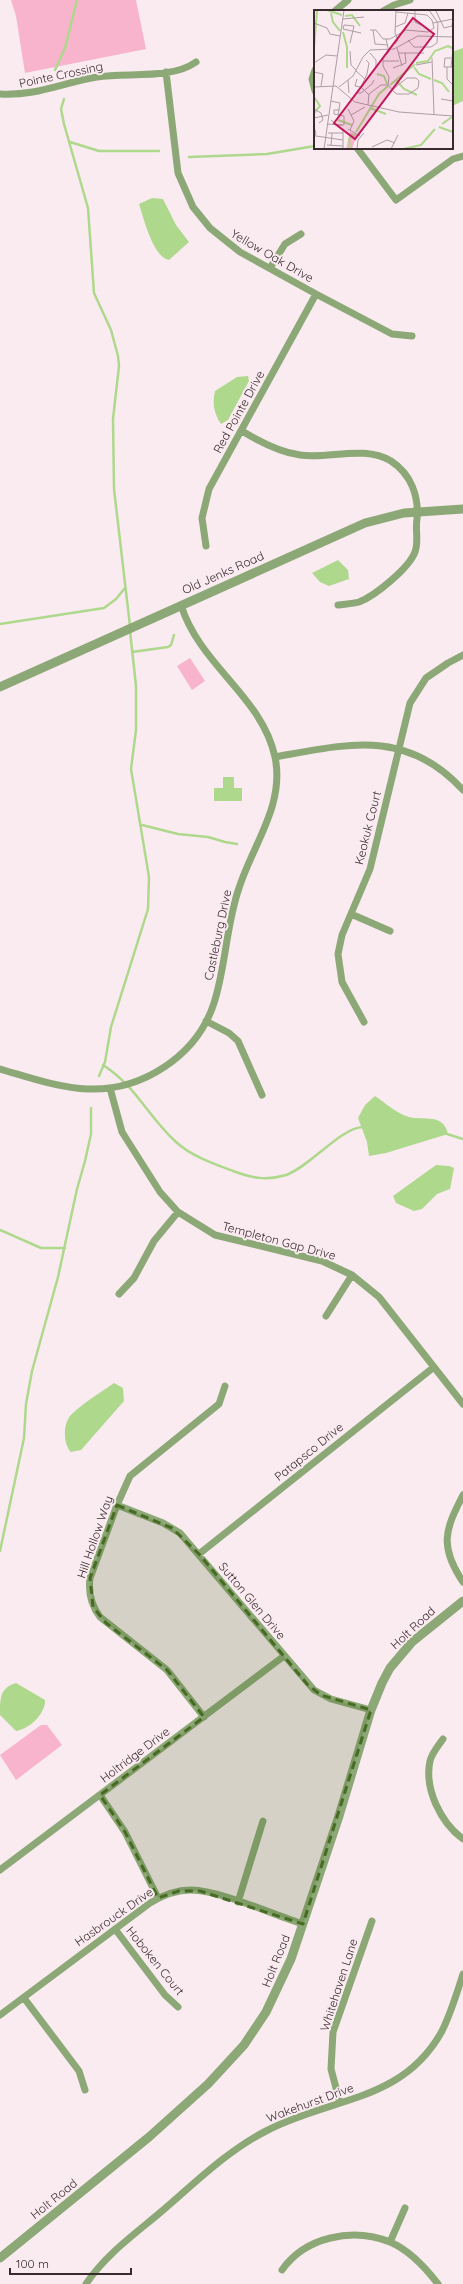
<svg xmlns="http://www.w3.org/2000/svg" width="463" height="2284" viewBox="0 0 463 2284" font-family="Quicksand,sans-serif">
	<style>
		.green { fill: #f8b4cc }
		.water { fill: #aed88c }
		.lines { fill: none; stroke-linecap: round; stroke-linejoin: round }
		.stream { stroke: #aed88c; stroke-width: 2.5 }
		.minor { stroke: #8ca876; stroke-width: 7 }
		.tertiary { stroke: #8ca876; stroke-width: 9 }
		.marked { fill: #476b23; fill-opacity: 0.2; stroke: #476b23; stroke-width: 3; stroke-dasharray: 8 5; stroke-linejoin: round }
		.labels { text-anchor: middle; stroke-width: 4; stroke-linejoin: round; paint-order: stroke }
		.street-label { font-size: 12px; fill: #382a2f; stroke: #faebf0 }
		.inset-river { fill: none; stroke: #aed88c; stroke-width: 2 }
		.inset-road { fill: none; stroke: #ac9ea3; stroke-width: 1 }
		.view { fill: #c2185b; fill-opacity: 0.15; stroke: #c2185b; stroke-width: 2 }
		.inset-edge { fill: none; stroke: #382a2f; stroke-width: 2 }
	</style>
	<rect width="100%" height="100%" fill="#faebf0"/>
	<path class="green" d="M11 0H136L146 49 25 73 16 16Z
		M190 658 205 681 192 690 177 666Z
		M41 1725H47L62 1745 16 1780 0 1755Z"/>
	<path class="water" d="M463 48V101L452 106V52Z
		M152 198 163 199 176 225 189 242 169 260C153 257 144 219 139 204Z
		M248 376 249 381 228 420 221 424C214 414 212 403 215 391L237 377Z
		M338 560 348 570 349 579 329 586 320 582 312 573Z
		M223 777H234V788H242V801H214V788H223Z
		M375 1096C384 1102 395 1112 406 1116 419 1122 443 1111 448 1134L386 1153 369 1156 367 1142 358 1118 365 1105Z
		M436 1165 449 1166 454 1168 450 1189 437 1194 422 1209 414 1211 396 1203 393 1196Z
		M114 1383 123 1388 124 1401 81 1450 71 1452C63 1444 63 1425 70 1416 81 1404 100 1393 114 1383Z
		M16 1683 45 1700C46 1713 29 1730 16 1731L0 1715C0 1698 0 1688 16 1683Z"/>
	<g class="lines">
		<path class="stream" d="M55 70 65 48 77 0
			M64 99 61 109 64 124 88 208 94 293 111 330 118 356 119 366 113 419 114 489 130 626
			M70 142 99 151H159
			M189 157 267 154 315 146
			M0 624 104 608 116 599 125 588
			M132 652 168 647 171 645 174 635
			M142 825 178 834 208 837 225 842 237 844
			M103 1065C137 1087 148 1117 176 1142 191 1156 214 1164 233 1171 252 1178 266 1181 286 1175 311 1166 340 1128 363 1127
			M99 1076 105 1062 111 1027 148 909 149 877 131 769 136 730V686L130 631
			M444 1133 463 1139
			M0 1230 41 1248H65
			M0 1551 24 1438 26 1404 32 1371 58 1277 77 1189 85 1161 91 1134V1108"/>
		<path class="minor" d="M335 11 348 0
			M383 11 394 5 410 0
			M315 70 312 79 315 91
			M166 72 178 173 193 207 210 228 240 252 316 294 392 334 412 336
			M0 94C37 96 61 83 97 77 127 72 171 80 196 62
			M357 148 396 200 453 159 463 156
			M270 268 285 244 301 234
			M242 431C260 442 279 452 300 455 330 459 364 445 391 461 411 474 419 496 417 519 415 530 419 541 415 552 409 568 375 596 359 602 352 604 344 604 338 605
			M206 546 202 518 209 489 316 294
			M275 757C348 744 406 728 463 790
			M351 914 390 931
			M206 1021 229 1033 238 1041 262 1095
			M364 1022 342 982 338 954 342 935 370 869 410 703 426 678 448 663 463 655
			M0 1069C28 1077 59 1088 88 1089 142 1091 197 1056 214 1003 226 966 226 925 239 888 253 844 285 805 275 757 262 696 200 666 181 605
			M110 1088 122 1132 160 1192 178 1212 215 1235 322 1261 352 1275 379 1297 463 1404
			M119 1294 134 1278 154 1241 178 1212
			M326 1316 352 1275
			M463 1495C445 1530 439 1546 463 1582
			M117 1505 163 1523 180 1533 314 1690 331 1699 371 1710
			M199 1554 434 1367
			M204 1717 167 1670 100 1617C91 1605 88 1593 90 1578L117 1505 130 1476 219 1404 225 1386
			M443 1739C438 1746 432 1753 430 1761 424 1789 441 1823 463 1839
			M100 1795 125 1832 158 1898
			M0 1870 284 1656
			M238 1902 263 1821
			M115 1929 165 1995 178 2007
			M24 1998 79 2071 85 2090
			M0 2015 150 1903C163 1895 176 1890 191 1890 219 1890 274 1915 303 1924
			M340 2103 331 2069 333 2032 372 1921
			M390 2242 405 2208
			M282 2270C305 2237 352 2227 390 2242 409 2250 425 2267 438 2284
			M86 2284C105 2255 135 2234 162 2211 196 2182 228 2150 268 2130 332 2097 403 2102 442 2031 451 2013 457 1993 463 1974"/>
		<path class="tertiary" d="M0 687 365 523 404 513 463 509
			M0 2258 149 2137 208 2084 244 2045 266 2012 291 1959 339 1816 371 1710 382 1683 390 1668 412 1642 463 1601"/>
	</g>
	<path class="marked" d="M117 1505 172 1528 199 1554 307 1684 321 1695 371 1710 303 1924 200 1891H179L158 1898 125 1832 100 1795 204 1717 167 1670 106 1623 93 1607 90 1578Z"/>
	<g class="labels">
		<g class="street-label">
			<text transform="translate(61 75) rotate(-12)" y="4">Pointe Crossing</text>
			<text transform="translate(272 256) rotate(30)" y="4">Yellow Oak Drive</text>
			<text transform="translate(239 412) rotate(-61)" y="4">Red Pointe Drive</text>
			<text transform="translate(223 573) rotate(-24)" y="4">Old Jenks Road</text>
			<text transform="translate(368 828) rotate(-76)" y="4">Keokuk Court</text>
			<text transform="translate(218 935) rotate(-78)" y="4">Castleburg Drive</text>
			<text transform="translate(279 1241) rotate(15)" y="4">Templeton Gap Drive</text>
			<text transform="translate(309 1452) rotate(-39)" y="4">Patapsco Drive</text>
			<text transform="translate(95 1537) rotate(-71)" y="4">Hill Hollow Way</text>
			<text transform="translate(252 1601) rotate(50)" y="4">Sutton Glen Drive</text>
			<text transform="translate(413 1628) rotate(-43)" y="4">Holt Road</text>
			<text transform="translate(135 1755) rotate(-37)" y="4">Holtridge Drive</text>
			<text transform="translate(114 1917) rotate(-35)" y="4">Hasbrouck Drive</text>
			<text transform="translate(155 1961) rotate(51)" y="4">Hoboken Court</text>
			<text transform="translate(276 1961) rotate(-68)" y="4">Holt Road</text>
			<text transform="translate(339 1985) rotate(-72)" y="4">Whitehaven Lane</text>
			<text transform="translate(310 2103) rotate(-20)" y="4">Wakehurst Drive</text>
			<text transform="translate(54 2199) rotate(-39)" y="4">Holt Road</text>
		</g>
	</g>
	<g transform="translate(314 10)">
		<rect width="139" height="139" fill="#faebf0"/>
		<path d="M36 122 43 125 38 139H32Z" fill="#f8b4cc"/>
		<path class="inset-river" d="M13 0 28 5M17 3 19 12 26 21M31 6 38 5 46 16M29 22 33 37V58M0 38 3 1M102 53 114 51 121 41 134 36 138 38M100 57 105 64 117 69M63 64 70 66 73 74M82 70 90 79 103 85M120 70 128 73 135 82M76 75 101 54M0 87 6 96 0 103M56 98 72 104M24 110 38 115M128 114 138 107M125 117 139 122M42 122 65 84 74 76M36 139 35 129 41 124M89 139 107 135 121 119"/>
		<path class="inset-road" d="M101 0V12L107 15M122 1 130 18 138 16 139 8M29 9 50 7M0 13 13 18 16 24 26 26M119 13 139 9M81 17 91 13 94 3M29 19 30 15 40 16 36 33M29 19 47 23M56 20H62L69 29H76L92 20 114 22 120 18 118 10 113 5 82 2M59 20 61 34 74 35M72 29 75 42 69 47V56L75 67 74 75M94 30 100 37H117L123 33 124 13 115 0M81 34 84 30 81 23 82 0M83 38 88 56M36 41 37 55 42 60M56 43 62 50V58M85 43H110M118 48 120 104M137 48H131L130 57H139M52 50 55 53 53 64 47 77 55 85M69 51H85M0 53 12 45 23 46M102 55 118 52M133 57V69L139 75M137 57 139 39M79 58 92 53 91 43M42 61 51 69M0 62 9 64 7 76M43 69 41 76 47 77M34 70 35 83M0 77 22 76 41 92 85 102 139 106M25 77 39 66 49 47 56 40 80 39 104 26 139 27M42 83H47L58 74 60 70M127 89 139 91M17 91 26 93 24 105M54 95 55 84 67 75H74L80 82 83 84H95L104 78 105 71 102 68H93L78 80M0 99 7 103 9 110 5 113M34 99 40 111 36 120M37 105 51 97M0 108 14 105M17 110 23 115H30V106L20 104V100H26M13 114 28 115M0 117 2 123 0 129M34 119 46 126M14 123H29M2 126 29 130M13 135 29 136M17 136 18 123M58 137 73 130 81 133M29 138V121M10 139 30 0M43 139 44 130 50 123M77 139 84 125"/>
		<path class="view" d="M99 8 120 24 41 129 20 113Z"/>
		<rect width="139" height="139" class="inset-edge"/>
	</g>
	<path d="M10 2268v6h121v-6" fill="none" stroke="#382a2f" stroke-width="2"/>
	<text x="16" y="2268" font-size="12" fill="#382a2f" stroke="#faebf0" stroke-width="3" paint-order="stroke">100 m</text>
</svg>
